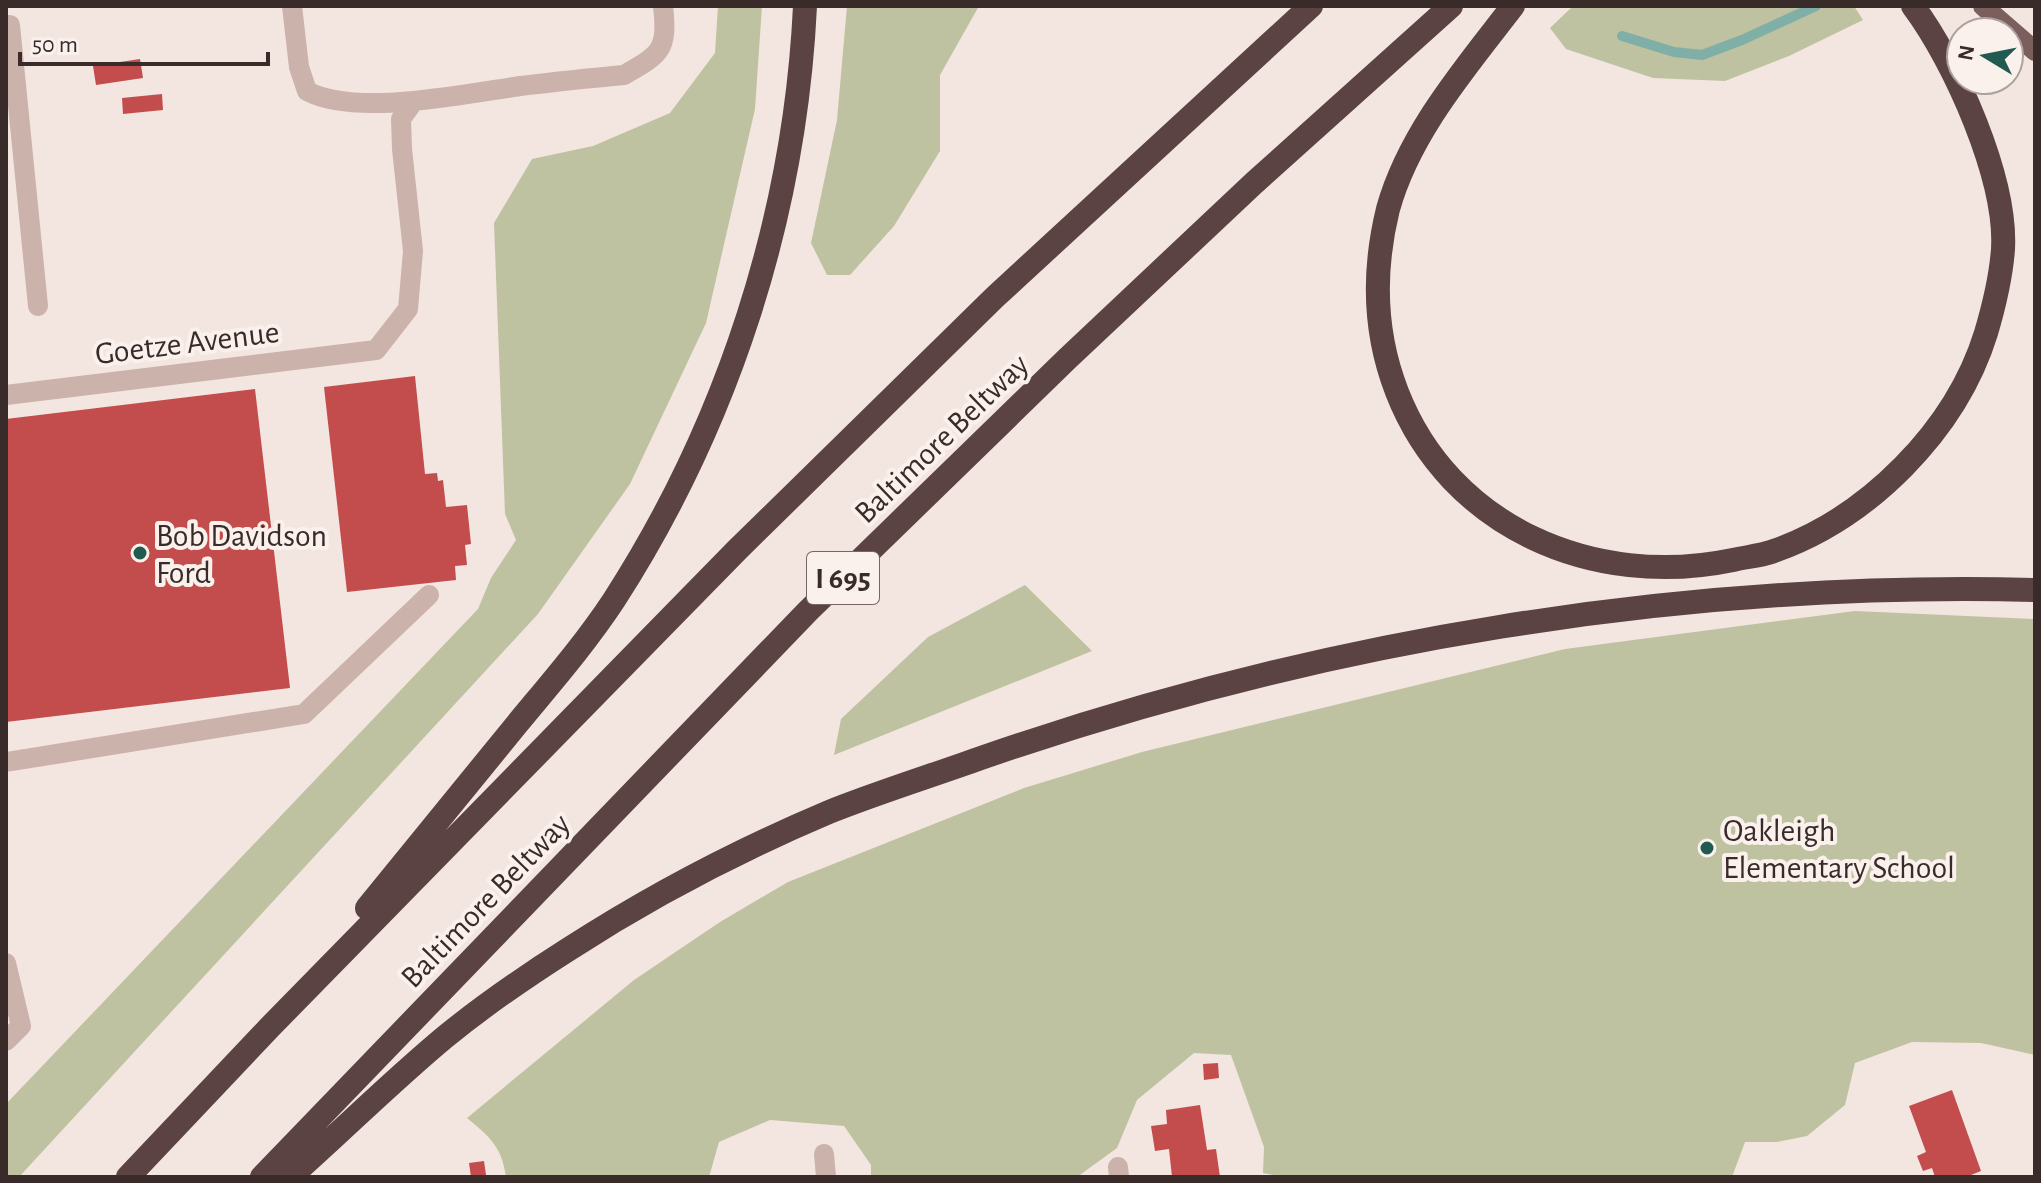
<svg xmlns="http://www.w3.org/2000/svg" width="2041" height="1183" viewBox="0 0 2041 1183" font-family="'Alegreya Sans',sans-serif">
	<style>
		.green { fill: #bfc2a0 }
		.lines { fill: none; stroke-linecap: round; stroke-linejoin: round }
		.stream { stroke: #7fafa6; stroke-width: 10 }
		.building { fill: #c34d4d }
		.minor { stroke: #cbb2ab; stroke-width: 20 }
		.major { stroke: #7a5f5c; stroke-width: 20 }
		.highway { stroke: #5a4342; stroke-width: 24 }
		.poi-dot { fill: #205a50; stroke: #faf0ec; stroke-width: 3 }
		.labels { text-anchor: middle; stroke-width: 8; stroke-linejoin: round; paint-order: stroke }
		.shield { fill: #faf0ec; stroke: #736664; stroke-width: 2 }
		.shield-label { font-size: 30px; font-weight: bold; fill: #392b2a }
		.street-label { font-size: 32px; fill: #392b2a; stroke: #faf0ec }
		.poi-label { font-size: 32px; fill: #392b2a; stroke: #faf0ec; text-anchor: start }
	</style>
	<rect width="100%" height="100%" fill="#f3e5e0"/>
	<path class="green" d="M718 6H762L755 109 706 323 630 484 538 614 19 1177H6V1104L478 609 491 578 516 540 505 514 494 223 532 159 593 146 670 113 715 53Z
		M847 6H979L940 75V151L894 226 850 275H827L811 243 837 120Z
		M1573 6H1854L1863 20 1789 56 1725 81 1653 78 1566 49 1550 28Z
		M1025 585 1092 651 834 755 841 719 928 637Z
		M1855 611 2035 619V1055L1981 1043 1912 1042 1855 1063 1845 1105 1807 1136 1777 1142H1745L1732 1177H1284L1263 1173 1264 1147 1231 1055 1194 1053 1137 1100 1117 1148 1077 1177H871V1165L844 1126 770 1120 719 1142 709 1177H506C502 1147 490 1137 467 1118L634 980 720 922 788 882 1024 788 1142 752 1565 649Z"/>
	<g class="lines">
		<path class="stream" d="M1622 36 1674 52 1702 55 1742 40 1816 6"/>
	</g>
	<path class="building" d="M140 59 143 78 96 85 93 66Z
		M162 94 163 110 123 114 122 98Z
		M415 376 425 474 437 473 438 481 443 480 446 507 467 505 471 544 465 545 467 565 455 566 456 580 347 592 324 387Z
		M255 389 290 688 6 722V419Z
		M1218 1063 1219 1078 1204 1080 1203 1064Z
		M1952 1090 1981 1171 1966 1177H1935L1932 1168 1923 1171 1917 1156 1926 1152 1909 1106Z
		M1200 1105 1207 1150 1216 1149 1220 1177H1172L1169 1149 1155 1151 1151 1126 1167 1124 1166 1110Z
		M484 1161 486 1175 471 1177 469 1163Z"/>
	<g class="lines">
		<path class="minor" d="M292 6 299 67 307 91C355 117 465 94 520 86 555 82 589 78 624 75 661 54 668 50 663 6
			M6 25H10L38 306
			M6 395 376 350 408 309 413 251 402 149 401 119 414 101
			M6 762 304 714 429 595
			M6 963 21 1026 6 1041
			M824 1154 826 1177
			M1118 1167 1119 1177"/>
		<path class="major" d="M1983 6 2035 51"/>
		<path class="highway" d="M1513 6C1466 67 1409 133 1388 209 1373 270 1374 333 1397 392 1450 528 1594 589 1733 560 1745 557 1759 556 1771 552 1868 519 1956 430 1986 333 1994 306 2001 277 2003 249 2007 179 1955 62 1913 6
			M367 908C417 847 467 786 517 724 550 684 585 644 614 600 728 423 795 216 805 6
			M128 1177 269 1028 737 550 995 297 1311 6
			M262 1177 808 611 1067 359 1254 183 1451 6
			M290 1177C342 1131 392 1081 445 1037 483 1006 528 975 569 949 651 896 739 850 829 812 879 792 931 776 981 758 1318 641 1678 581 2035 590"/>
	</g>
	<g class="poi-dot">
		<circle cx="140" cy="553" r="8"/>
		<circle cx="1707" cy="848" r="8"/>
	</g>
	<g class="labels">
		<rect class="shield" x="807" y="552" width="72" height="52" rx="6"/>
		<g class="shield-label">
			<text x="843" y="588">I 695</text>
		</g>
		<g class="street-label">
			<text transform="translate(187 342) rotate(-7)" y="11">Goetze Avenue</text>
			<text transform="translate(941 438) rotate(-44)" y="11">Baltimore Beltway</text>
			<text transform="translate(485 900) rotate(-46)" y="11">Baltimore Beltway</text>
		</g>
		<g class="poi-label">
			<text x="156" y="546">Bob Davidson<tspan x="156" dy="37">Ford</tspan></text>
			<text x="1723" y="841">Oakleigh<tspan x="1723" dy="37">Elementary School</tspan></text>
		</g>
	</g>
	<rect width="2041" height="1183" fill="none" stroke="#392b2a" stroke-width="16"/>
	<g transform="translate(1985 56) rotate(280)"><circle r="38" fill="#faf0ec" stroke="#ada19e" stroke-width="2"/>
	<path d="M0-6L14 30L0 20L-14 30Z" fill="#205a50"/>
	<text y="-12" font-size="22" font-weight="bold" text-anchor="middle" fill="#392b2a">N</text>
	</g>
	<path d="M20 52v12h248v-12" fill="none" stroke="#392b2a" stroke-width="4"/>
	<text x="32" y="52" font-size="24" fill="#392b2a" stroke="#faf0ec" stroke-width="6" paint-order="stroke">50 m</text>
</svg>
